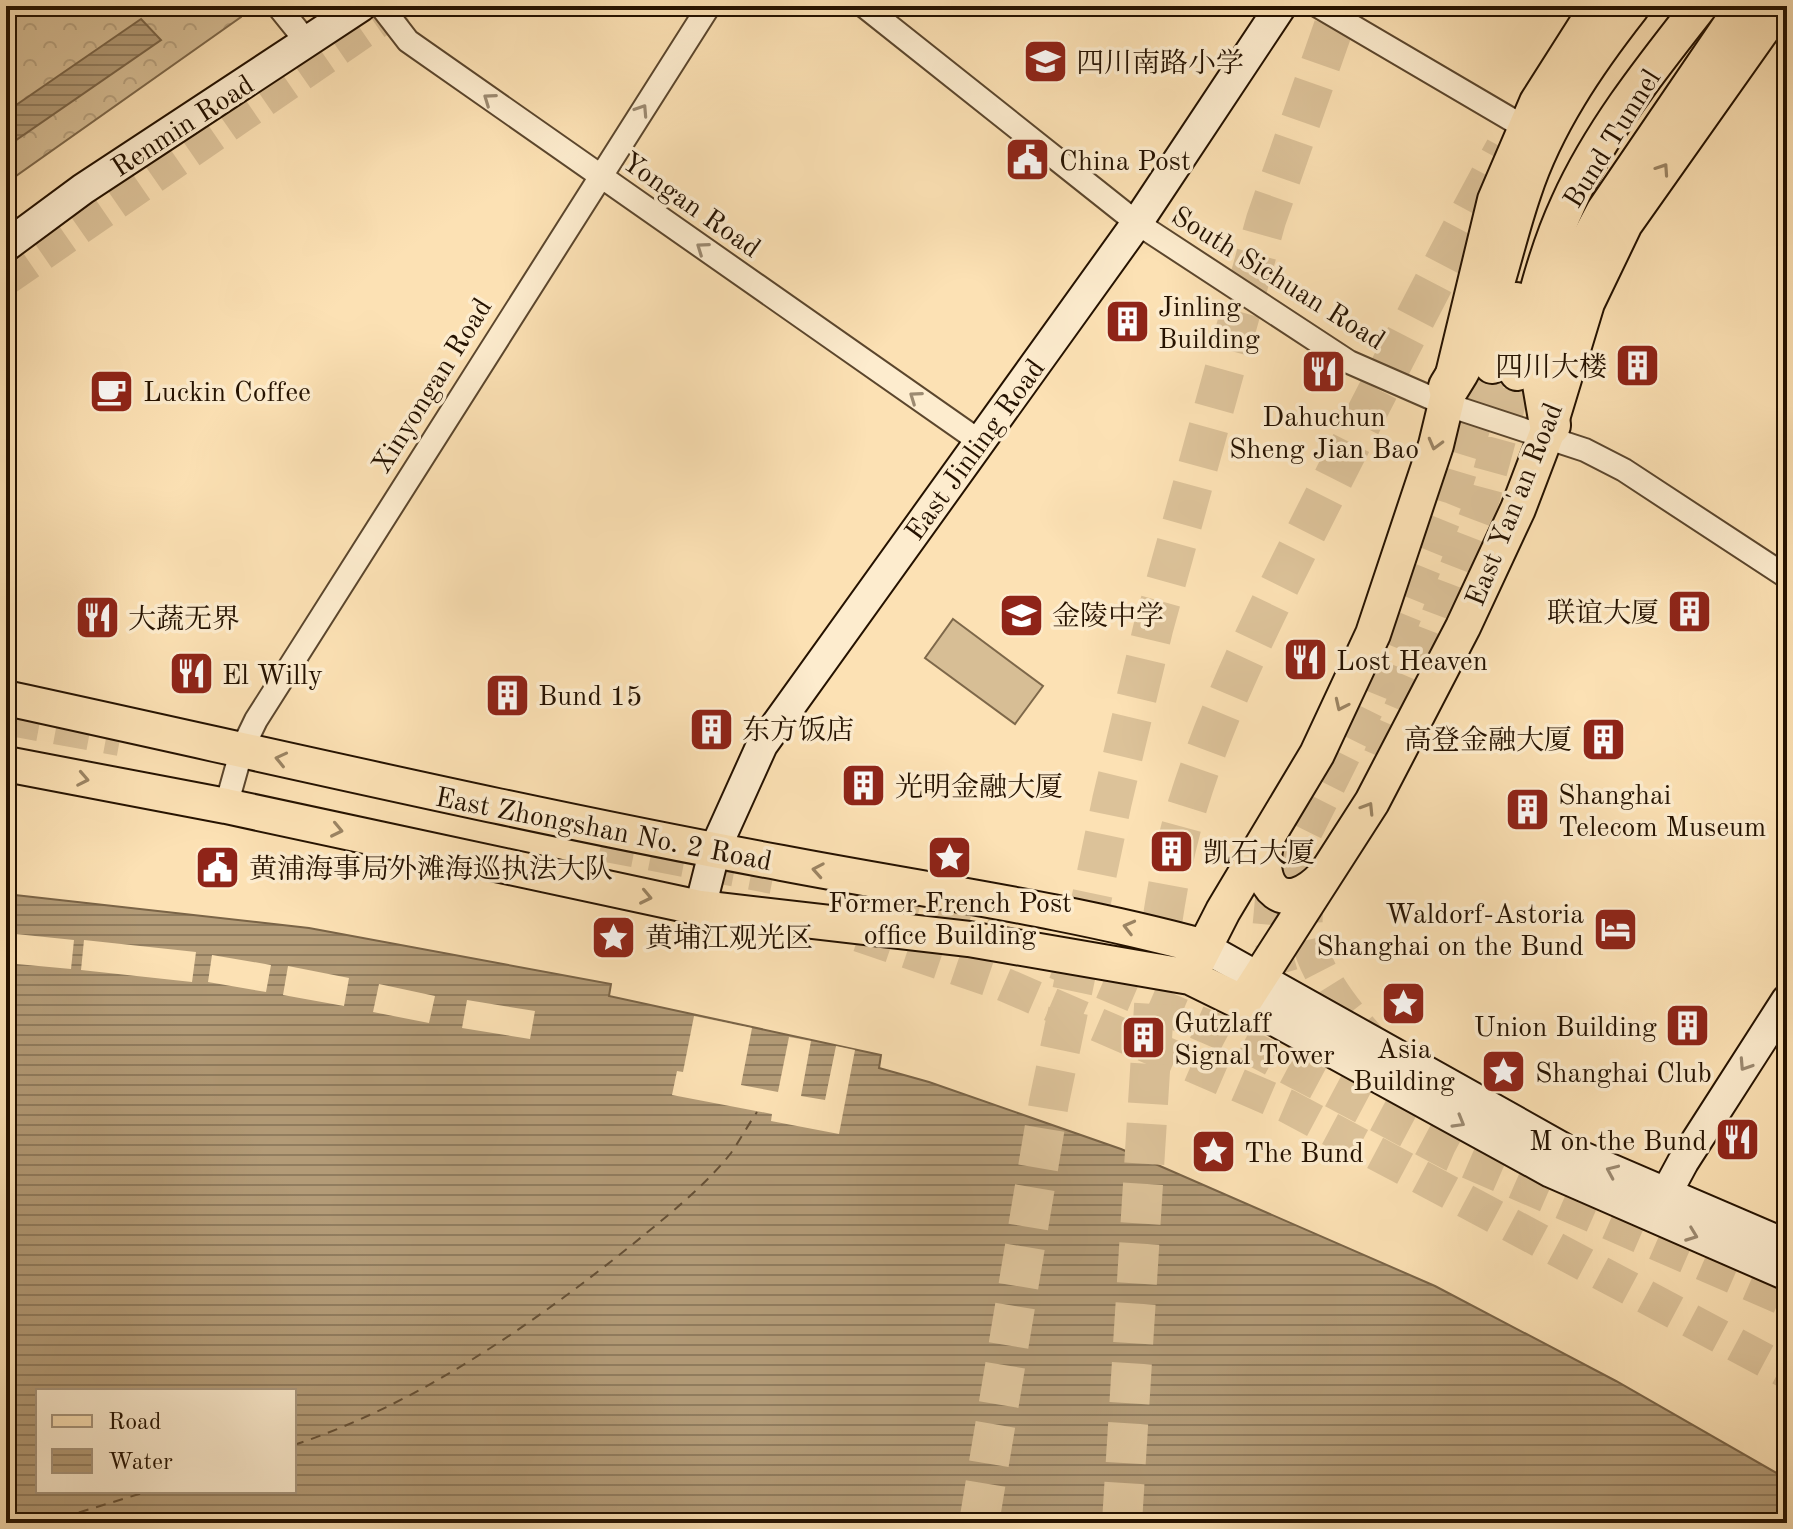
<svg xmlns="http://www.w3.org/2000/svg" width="1793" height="1529" viewBox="0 0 1793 1529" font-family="'Old Standard TT','Noto Serif SC',serif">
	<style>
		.forest { fill: url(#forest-crowns); stroke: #7e684a; stroke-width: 2 }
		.garden { fill: #d7be95; stroke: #7e684a; stroke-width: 2 }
		.water { fill: url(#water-rules); stroke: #7a6447; stroke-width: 2; fill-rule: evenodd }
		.pier { fill: #fce1b4 }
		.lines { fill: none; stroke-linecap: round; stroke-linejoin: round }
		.ferry { stroke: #655036; stroke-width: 2; stroke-dasharray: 10 8; stroke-linecap: butt }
		.secondary-tunnel { stroke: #dcc299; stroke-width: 30; stroke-dasharray: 30 15; stroke-linecap: butt }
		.primary-tunnel { stroke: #dcc299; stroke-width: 34; stroke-dasharray: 34 17; stroke-linecap: butt }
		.highway-tunnel { stroke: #dcc299; stroke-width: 40; stroke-dasharray: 40 20; stroke-linecap: butt }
		.street-casing { stroke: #5b462d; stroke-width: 26 }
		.secondary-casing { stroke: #251200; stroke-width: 34 }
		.primary-casing { stroke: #251200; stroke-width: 38 }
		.highway-casing { stroke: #251200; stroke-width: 44 }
		.street { stroke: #fdecce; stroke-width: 22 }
		.secondary { stroke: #fdecce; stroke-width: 30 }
		.primary { stroke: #fce1b4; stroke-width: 34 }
		.highway { stroke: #fce1b4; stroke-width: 40 }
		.oneway { stroke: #9c8a71 }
		.oneway2 { stroke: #9b8463 }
		.labels { text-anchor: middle; stroke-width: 7; stroke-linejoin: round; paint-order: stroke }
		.poi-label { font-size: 28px; fill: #251200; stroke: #fdecce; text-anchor: start }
		.street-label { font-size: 28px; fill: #251200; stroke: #fdecce }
	</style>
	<defs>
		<pattern id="forest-crowns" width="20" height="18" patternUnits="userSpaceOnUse" patternTransform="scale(2)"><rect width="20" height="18" fill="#d7be95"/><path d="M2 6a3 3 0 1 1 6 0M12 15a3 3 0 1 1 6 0" fill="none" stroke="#b8a27f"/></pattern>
		<pattern id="water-rules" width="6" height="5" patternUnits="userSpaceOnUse" patternTransform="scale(2)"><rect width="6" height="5" fill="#b39b77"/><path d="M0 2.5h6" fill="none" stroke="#917d5f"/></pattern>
	</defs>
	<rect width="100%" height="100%" fill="#fce1b4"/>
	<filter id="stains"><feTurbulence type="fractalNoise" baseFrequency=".0025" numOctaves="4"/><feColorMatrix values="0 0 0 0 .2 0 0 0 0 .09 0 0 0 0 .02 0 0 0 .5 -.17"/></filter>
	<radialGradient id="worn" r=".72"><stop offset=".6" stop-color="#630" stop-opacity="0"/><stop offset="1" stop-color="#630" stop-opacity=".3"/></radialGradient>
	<path class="forest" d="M6 6H240L241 17 6 183Z"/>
	<path class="garden" d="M953 619 1043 686 1015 724 925 658Z"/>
	<path class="water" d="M141 19 161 40 6 147V112Z
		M6 894 309 928 611 984 609 996 881 1055 879 1068 929 1082 1121 1149 1435 1286 1616 1381 1787 1479V1523H6ZM38 1391H294V1491H38Z"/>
	<path class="pier" d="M6 933 74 940 71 969 6 963Z
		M84 940 196 952 192 982 81 970Z
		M212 955 271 965 266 992 208 982Z
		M288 966 349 978 344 1006 283 995Z
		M379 984 435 996 429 1023 373 1012Z
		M467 1000 535 1011 530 1039 462 1028Z
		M694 1016 752 1028 741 1085 778 1092 789 1037 795 1038 811 1041 801 1096 825 1100 836 1046 855 1050 839 1134 771 1121 772 1114 672 1095 677 1071 683 1072Z"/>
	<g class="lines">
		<path class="ferry" d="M294 1445C418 1404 532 1325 633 1244 666 1217 704 1187 731 1153 740 1140 748 1125 757 1112
			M26 1523 64 1517 149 1491"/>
		<path class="secondary-tunnel" d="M6 281 403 6"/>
		<path class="primary-tunnel" d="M6 718 120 739
			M1380 757 1417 671 1483 498 1517 373
			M601 844 773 877
			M837 888 932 912 992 936
			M1312 890C1287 943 1341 1007 1374 1044
			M859 935 1003 984 1287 1106 1787 1372
			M1056 962 1227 1035 1453 1155 1787 1300
			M1281 974 1269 932 1272 899 1367 708 1450 504 1492 366"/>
		<path class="highway-tunnel" d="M979 1523 1049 1102 1112 801 1153 629 1266 220 1341 6
			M1122 1523 1157 958C1164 906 1172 855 1188 804 1223 691 1281 583 1334 477 1390 367 1446 257 1505 149"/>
		<defs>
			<path id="street" d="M278 6 307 42
				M381 6 408 41 979 441
				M864 6 1137 223 1349 362 1445 404 1585 450 1624 470 1787 577
				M1318 6 1524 127
				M226 806 242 749 256 720 709 6"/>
			<path id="secondary" d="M6 246 83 189 361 6
				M700 908 715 849 762 745 1137 223 1281 6
				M1204 947 1566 1150 1787 1245
				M1243 1003 1551 1172 1787 1275
				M1656 1212 1683 1162 1787 1000"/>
			<path id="primary" d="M1492 366 1516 300
				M1517 373C1531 316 1543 258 1568 204 1600 132 1652 67 1700 6
				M6 698C264 754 522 815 782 863 923 890 1065 909 1204 947
				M6 764 226 806 700 908 969 939 1190 977 1243 1003 1372 802 1463 627 1518 509 1550 425 1587 303 1625 224 1779 6
				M1267 841C1254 889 1285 917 1323 877
				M1195 966 1223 911 1317 754 1373 634 1436 445 1495 200 1537 102 1598 6"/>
			<path id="highway" d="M1449 387C1489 327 1498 258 1521 191 1543 124 1585 62 1629 6
				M1550 425 1543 384 1552 338 1580 262 1606 213 1747 6"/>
		</defs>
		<use href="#street" class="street-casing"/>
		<use href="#secondary" class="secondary-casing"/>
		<use href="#primary" class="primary-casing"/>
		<use href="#highway" class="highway-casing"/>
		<use href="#street" class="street"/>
		<use href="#secondary" class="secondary"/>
		<use href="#primary" class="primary"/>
		<use href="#highway" class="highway"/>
	</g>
	<defs><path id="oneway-chevron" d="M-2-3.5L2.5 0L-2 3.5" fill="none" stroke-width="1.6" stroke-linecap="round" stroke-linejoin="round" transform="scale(2)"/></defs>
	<g class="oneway">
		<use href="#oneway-chevron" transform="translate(489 99) rotate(-145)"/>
		<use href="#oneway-chevron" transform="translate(642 110) rotate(-57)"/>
		<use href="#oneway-chevron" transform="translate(702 248) rotate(-145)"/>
		<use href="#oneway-chevron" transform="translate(915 397) rotate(-145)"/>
		<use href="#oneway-chevron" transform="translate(1745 1065) rotate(123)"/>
		<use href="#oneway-chevron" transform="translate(1459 1122) rotate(30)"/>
		<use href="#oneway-chevron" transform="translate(1612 1171) rotate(-156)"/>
		<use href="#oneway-chevron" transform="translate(1692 1235) rotate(21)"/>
	</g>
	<g class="oneway2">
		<use href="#oneway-chevron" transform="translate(1663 169) rotate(-56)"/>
		<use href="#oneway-chevron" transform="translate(1435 444) rotate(105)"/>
		<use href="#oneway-chevron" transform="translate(1341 705) rotate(115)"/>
		<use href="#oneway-chevron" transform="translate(281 759) rotate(-167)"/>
		<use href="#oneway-chevron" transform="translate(83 779) rotate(11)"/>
		<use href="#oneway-chevron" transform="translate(1368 808) rotate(-58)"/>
		<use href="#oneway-chevron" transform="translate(337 830) rotate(12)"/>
		<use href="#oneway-chevron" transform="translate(818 870) rotate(-170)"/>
		<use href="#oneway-chevron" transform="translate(646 897) rotate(12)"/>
		<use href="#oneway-chevron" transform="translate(1129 927) rotate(-166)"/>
	</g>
	<defs>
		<symbol id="school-square" viewBox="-11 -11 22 22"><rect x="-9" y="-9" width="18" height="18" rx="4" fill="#8f2418" stroke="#fdecce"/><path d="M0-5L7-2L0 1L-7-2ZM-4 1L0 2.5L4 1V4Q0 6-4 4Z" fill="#fff"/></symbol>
		<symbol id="civic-square" viewBox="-11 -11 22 22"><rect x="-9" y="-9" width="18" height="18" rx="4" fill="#8f2418" stroke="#fdecce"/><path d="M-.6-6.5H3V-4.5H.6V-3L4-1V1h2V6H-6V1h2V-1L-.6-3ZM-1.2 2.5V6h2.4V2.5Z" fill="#fff"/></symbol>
		<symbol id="building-square" viewBox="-11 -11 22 22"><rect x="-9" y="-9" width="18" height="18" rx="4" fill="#8f2418" stroke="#fdecce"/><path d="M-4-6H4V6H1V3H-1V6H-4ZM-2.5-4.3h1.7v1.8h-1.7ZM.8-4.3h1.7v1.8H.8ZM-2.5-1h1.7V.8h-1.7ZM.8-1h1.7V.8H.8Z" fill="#fff"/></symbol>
		<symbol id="restaurant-square" viewBox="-11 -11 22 22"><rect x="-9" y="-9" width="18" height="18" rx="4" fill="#8f2418" stroke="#fdecce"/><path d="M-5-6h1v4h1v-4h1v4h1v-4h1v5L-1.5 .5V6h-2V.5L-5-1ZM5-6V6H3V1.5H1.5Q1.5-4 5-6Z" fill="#fff"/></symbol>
		<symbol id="cafe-square" viewBox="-11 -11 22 22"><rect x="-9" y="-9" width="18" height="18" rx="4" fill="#8f2418" stroke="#fdecce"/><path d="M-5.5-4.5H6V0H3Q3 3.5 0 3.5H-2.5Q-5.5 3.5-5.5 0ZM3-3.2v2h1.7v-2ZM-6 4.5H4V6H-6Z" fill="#fff"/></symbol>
		<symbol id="sight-square" viewBox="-11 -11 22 22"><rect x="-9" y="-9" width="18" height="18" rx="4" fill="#8f2418" stroke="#fdecce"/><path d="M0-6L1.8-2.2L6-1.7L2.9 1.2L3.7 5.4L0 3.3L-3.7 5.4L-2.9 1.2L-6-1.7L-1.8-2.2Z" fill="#fff"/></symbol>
		<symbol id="hotel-square" viewBox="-11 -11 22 22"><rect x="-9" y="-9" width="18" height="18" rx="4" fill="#8f2418" stroke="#fdecce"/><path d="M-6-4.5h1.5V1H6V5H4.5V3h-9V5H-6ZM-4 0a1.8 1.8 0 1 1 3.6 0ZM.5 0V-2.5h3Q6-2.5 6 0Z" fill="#fff"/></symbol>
	</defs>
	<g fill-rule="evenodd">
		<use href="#school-square" x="1020" y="36" width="51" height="51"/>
		<use href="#civic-square" x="1002" y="134" width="51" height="51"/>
		<use href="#building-square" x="1102" y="296" width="51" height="51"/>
		<use href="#building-square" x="1612" y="340" width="51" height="51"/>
		<use href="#restaurant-square" x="1298" y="346" width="51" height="51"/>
		<use href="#cafe-square" x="86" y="366" width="51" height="51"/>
		<use href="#building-square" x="1664" y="586" width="51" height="51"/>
		<use href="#school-square" x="996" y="590" width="51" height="51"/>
		<use href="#restaurant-square" x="72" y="592" width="51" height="51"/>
		<use href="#restaurant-square" x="1280" y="634" width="51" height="51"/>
		<use href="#restaurant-square" x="166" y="648" width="51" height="51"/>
		<use href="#building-square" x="482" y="670" width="51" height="51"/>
		<use href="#building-square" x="686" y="704" width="51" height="51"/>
		<use href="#building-square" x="1578" y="714" width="51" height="51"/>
		<use href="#building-square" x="838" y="760" width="51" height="51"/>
		<use href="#building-square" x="1502" y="784" width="51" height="51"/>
		<use href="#building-square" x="1146" y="826" width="51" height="51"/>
		<use href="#sight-square" x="924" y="832" width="51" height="51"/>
		<use href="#civic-square" x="192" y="842" width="51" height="51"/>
		<use href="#hotel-square" x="1590" y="904" width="51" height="51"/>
		<use href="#sight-square" x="588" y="912" width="51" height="51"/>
		<use href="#sight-square" x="1378" y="978" width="51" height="51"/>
		<use href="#building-square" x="1662" y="1000" width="51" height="51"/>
		<use href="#building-square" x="1118" y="1012" width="51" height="51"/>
		<use href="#sight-square" x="1478" y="1046" width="51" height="51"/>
		<use href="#restaurant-square" x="1712" y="1114" width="51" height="51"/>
		<use href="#sight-square" x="1188" y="1126" width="51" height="51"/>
	</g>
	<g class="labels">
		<g class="poi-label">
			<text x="1076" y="72">四川南路小学</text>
			<text x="1059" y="170">China Post</text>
			<text x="1158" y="316">Jinling<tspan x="1158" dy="32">Building</tspan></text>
			<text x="1607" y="376" text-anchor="end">四川大楼</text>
			<text x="143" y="401">Luckin Coffee</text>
			<text x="1324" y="426" text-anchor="middle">Dahuchun<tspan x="1324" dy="32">Sheng Jian Bao</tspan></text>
			<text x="1659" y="622" text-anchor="end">联谊大厦</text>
			<text x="1052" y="625">金陵中学</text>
			<text x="128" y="628">大蔬无界</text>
			<text x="1336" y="670">Lost Heaven</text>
			<text x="222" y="684">El Willy</text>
			<text x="538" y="705">Bund 15</text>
			<text x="742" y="739">东方饭店</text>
			<text x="1572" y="749" text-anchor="end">高登金融大厦</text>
			<text x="895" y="796">光明金融大厦</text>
			<text x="1558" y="804">Shanghai<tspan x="1558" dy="32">Telecom Museum</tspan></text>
			<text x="1203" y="862">凯石大厦</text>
			<text x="249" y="878">黄浦海事局外滩海巡执法大队</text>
			<text x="950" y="912" text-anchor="middle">Former French Post<tspan x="950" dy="32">office Building</tspan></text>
			<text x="1584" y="923" text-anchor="end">Waldorf-Astoria<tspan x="1584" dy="32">Shanghai on the Bund</tspan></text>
			<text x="645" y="947">黄埔江观光区</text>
			<text x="1174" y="1032">Gutzlaff<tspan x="1174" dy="32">Signal Tower</tspan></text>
			<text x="1657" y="1036" text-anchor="end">Union Building</text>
			<text x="1404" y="1058" text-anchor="middle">Asia<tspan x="1404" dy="32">Building</tspan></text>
			<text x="1535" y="1082">Shanghai Club</text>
			<text x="1707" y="1150" text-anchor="end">M on the Bund</text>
			<text x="1244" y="1162">The Bund</text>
		</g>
		<g class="street-label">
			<text transform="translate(182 125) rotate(-33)" y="10">Renmin Road</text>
			<text transform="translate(1611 138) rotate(-58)" y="10">Bund Tunnel</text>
			<text transform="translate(692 204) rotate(35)" y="10">Yongan Road</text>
			<text transform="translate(1279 277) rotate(32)" y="10">South Sichuan Road</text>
			<text transform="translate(431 385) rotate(-58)" y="10">Xinyongan Road</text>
			<text transform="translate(974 449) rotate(-54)" y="10">East Jinling Road</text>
			<text transform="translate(1513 504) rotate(-68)" y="10">East Yan'an Road</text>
			<text transform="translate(604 828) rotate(11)" y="10">East Zhongshan No. 2 Road</text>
		</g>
	</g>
	<rect width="1793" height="1529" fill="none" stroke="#fce1b4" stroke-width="32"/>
	<rect x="8" y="8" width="1777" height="1513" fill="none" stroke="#251200" stroke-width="4"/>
	<rect x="16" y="16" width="1761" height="1497" fill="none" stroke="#251200" stroke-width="2"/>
	<rect x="36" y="1389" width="260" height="104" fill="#fdecce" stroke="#a7957c" stroke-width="2"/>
	<rect x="52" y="1415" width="40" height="12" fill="#fce1b4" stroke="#a7957c" stroke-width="2"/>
	<text x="108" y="1429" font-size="24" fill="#251200">Road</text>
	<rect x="52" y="1449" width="40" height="24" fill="url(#water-rules)" stroke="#a7957c" stroke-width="2"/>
	<text x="108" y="1469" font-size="24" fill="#251200">Water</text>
	<rect width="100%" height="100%" filter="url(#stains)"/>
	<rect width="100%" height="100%" fill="url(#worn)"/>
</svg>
